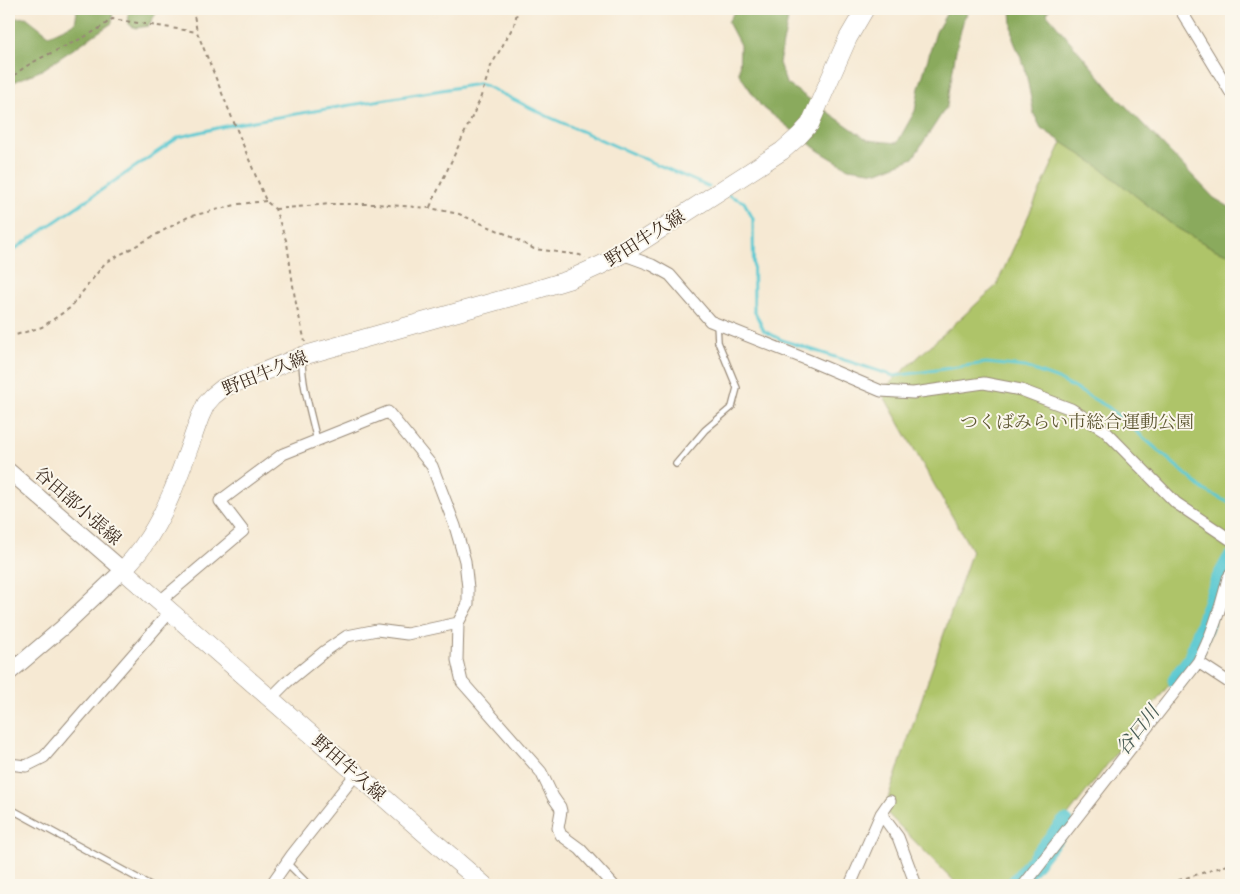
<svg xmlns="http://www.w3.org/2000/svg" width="1240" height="894" viewBox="0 0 1240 894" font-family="'IM FELL Great Primer','Noto Serif JP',serif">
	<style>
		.green { fill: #aec469; stroke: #747744 }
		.forest { fill: #8aaa5d; stroke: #626a3e }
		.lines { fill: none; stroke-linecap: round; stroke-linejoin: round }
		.stream { stroke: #5cc9d2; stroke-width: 3 }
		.river { stroke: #5cc9d2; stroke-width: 19 }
		.lane-casing { stroke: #988a78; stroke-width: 8 }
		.street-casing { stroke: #988a78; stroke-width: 13 }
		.secondary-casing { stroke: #988a78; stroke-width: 17 }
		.primary-casing { stroke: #988a78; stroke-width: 19 }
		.path { stroke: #988a78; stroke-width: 2; stroke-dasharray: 4 4; stroke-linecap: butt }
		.lane { stroke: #fff; stroke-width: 5.5 }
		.street { stroke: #fff; stroke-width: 11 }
		.secondary { stroke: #fff; stroke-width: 15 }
		.primary { stroke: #fff; stroke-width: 18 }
		.labels { text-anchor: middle; stroke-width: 4; stroke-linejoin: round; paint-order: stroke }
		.street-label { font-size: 18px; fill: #3b2a1e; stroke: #fbf7ec }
		.park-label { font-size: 18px; fill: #5e5834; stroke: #fbf7ec }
		.water-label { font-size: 19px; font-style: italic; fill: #455a54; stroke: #fbf7ec }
	</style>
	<rect width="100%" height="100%" fill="#fbf7ec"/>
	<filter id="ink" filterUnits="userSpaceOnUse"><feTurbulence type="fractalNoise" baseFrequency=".02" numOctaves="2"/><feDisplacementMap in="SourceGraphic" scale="10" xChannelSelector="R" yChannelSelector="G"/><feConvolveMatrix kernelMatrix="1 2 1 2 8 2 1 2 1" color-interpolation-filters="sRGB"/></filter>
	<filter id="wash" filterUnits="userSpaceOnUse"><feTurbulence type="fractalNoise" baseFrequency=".0096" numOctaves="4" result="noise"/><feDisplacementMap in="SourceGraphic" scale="20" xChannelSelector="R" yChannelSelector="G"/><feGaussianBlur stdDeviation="1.12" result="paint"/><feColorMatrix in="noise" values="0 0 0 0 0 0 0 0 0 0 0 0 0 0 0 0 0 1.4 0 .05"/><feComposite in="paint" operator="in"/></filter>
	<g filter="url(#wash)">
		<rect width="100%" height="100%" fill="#f6e9d3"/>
		<path class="green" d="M1072 121 1231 237V566L1223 576 1206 637 1014 885H958L884 810 972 551 881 391 996 286Z"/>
		<path class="forest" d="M75 9H113L112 23 42 70 9 84V19L26 17 49 35 75 23 77 12Z
			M128 9H159L148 26 136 28 129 25Z
			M736 9H790L779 63 786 83 868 140 897 143 915 111 919 88 936 32 949 9H971L964 18 956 50 947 106 913 158 878 172 848 168 819 151 761 106 739 74 740 45 728 22Z
			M1011 9H1049L1047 14 1116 96 1214 198 1231 208V255L1216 250 1175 227 1098 166 1041 128 1034 114 1025 68 1013 39Z"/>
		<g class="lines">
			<path class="stream" d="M728 195 744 202 753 219 754 310 764 331 782 340 894 376 986 363 1025 367 1058 379 1108 407 1204 490 1231 504
				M9 253 179 137 230 125 478 84 486 86 549 117 709 187"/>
			<path class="river" d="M1177 680 1192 660 1219 582 1231 560
				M1015 885 1065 824"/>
		</g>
	</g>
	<g filter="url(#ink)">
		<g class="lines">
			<defs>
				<path id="lane" d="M302 359C302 387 311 413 317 441
					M676 464 705 430 732 407 737 388 718 342 717 324
					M9 808 150 885
					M287 863 309 885"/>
				<path id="street" d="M9 9H10
					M1180 9 1231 93
					M622 254 652 265 670 275 710 321 808 360 881 391 913 393 984 383 1021 390 1071 409 1104 430 1176 503 1231 540
					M159 602 243 531 220 501 283 454 388 412 432 466 455 526 465 561 468 588V604L458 623 457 660 462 682 541 772 553 797 560 807 561 811 558 828 561 835 580 849 613 885
					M1198 662 1230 683 1231 688
					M270 699 287 682 325 651 347 636 377 630 407 634 458 623
					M9 764 26 766 44 757 170 612
					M881 814 898 837 916 885
					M271 885 292 855 356 774
					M850 885 881 814 890 801
					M1024 885 1198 662C1212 636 1221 607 1228 578L1231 574"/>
				<path id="secondary" d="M9 471 123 570 62 628 9 673"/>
				<path id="primary" d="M484 885 123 570C130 562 137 555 143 546 170 508 184 461 200 417L206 404 213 396 223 388 302 356 529 292 568 280 601 265 622 254 782 151 799 136 810 124 848 38 865 9"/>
			</defs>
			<use href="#lane" class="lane-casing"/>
			<use href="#street" class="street-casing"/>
			<use href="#secondary" class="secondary-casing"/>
			<use href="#primary" class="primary-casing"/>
			<path class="path" d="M193 9 197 32 266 201 275 209 287 243 295 299 305 342
				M9 82C18 65 64 48 82 38 93 33 103 26 112 19L197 32
				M430 207 479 102 491 66 514 25 518 9
				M275 209 330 204H375L430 208 459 214 506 234 534 249 580 255 585 258
				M9 337 42 327 70 308 105 263 188 217 239 204 266 201
				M1163 885 1231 864"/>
			<use href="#lane" class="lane"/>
			<use href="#street" class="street"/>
			<use href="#secondary" class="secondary"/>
			<use href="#primary" class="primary"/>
		</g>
	</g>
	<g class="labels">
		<g class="street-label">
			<text transform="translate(645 238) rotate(-32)" y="6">野田牛久線</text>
			<text transform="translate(265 373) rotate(-22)" y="6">野田牛久線</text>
			<text transform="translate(78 506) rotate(41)" y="6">谷田部小張線</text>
			<text transform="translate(349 768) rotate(41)" y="6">野田牛久線</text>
		</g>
		<g class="park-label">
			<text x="1077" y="428">つくばみらい市総合運動公園</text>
		</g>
		<g class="water-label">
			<text transform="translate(1137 730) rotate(-52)" y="7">谷口川</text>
		</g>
	</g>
	<rect width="1240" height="894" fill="none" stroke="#fbf7ec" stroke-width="30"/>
</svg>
